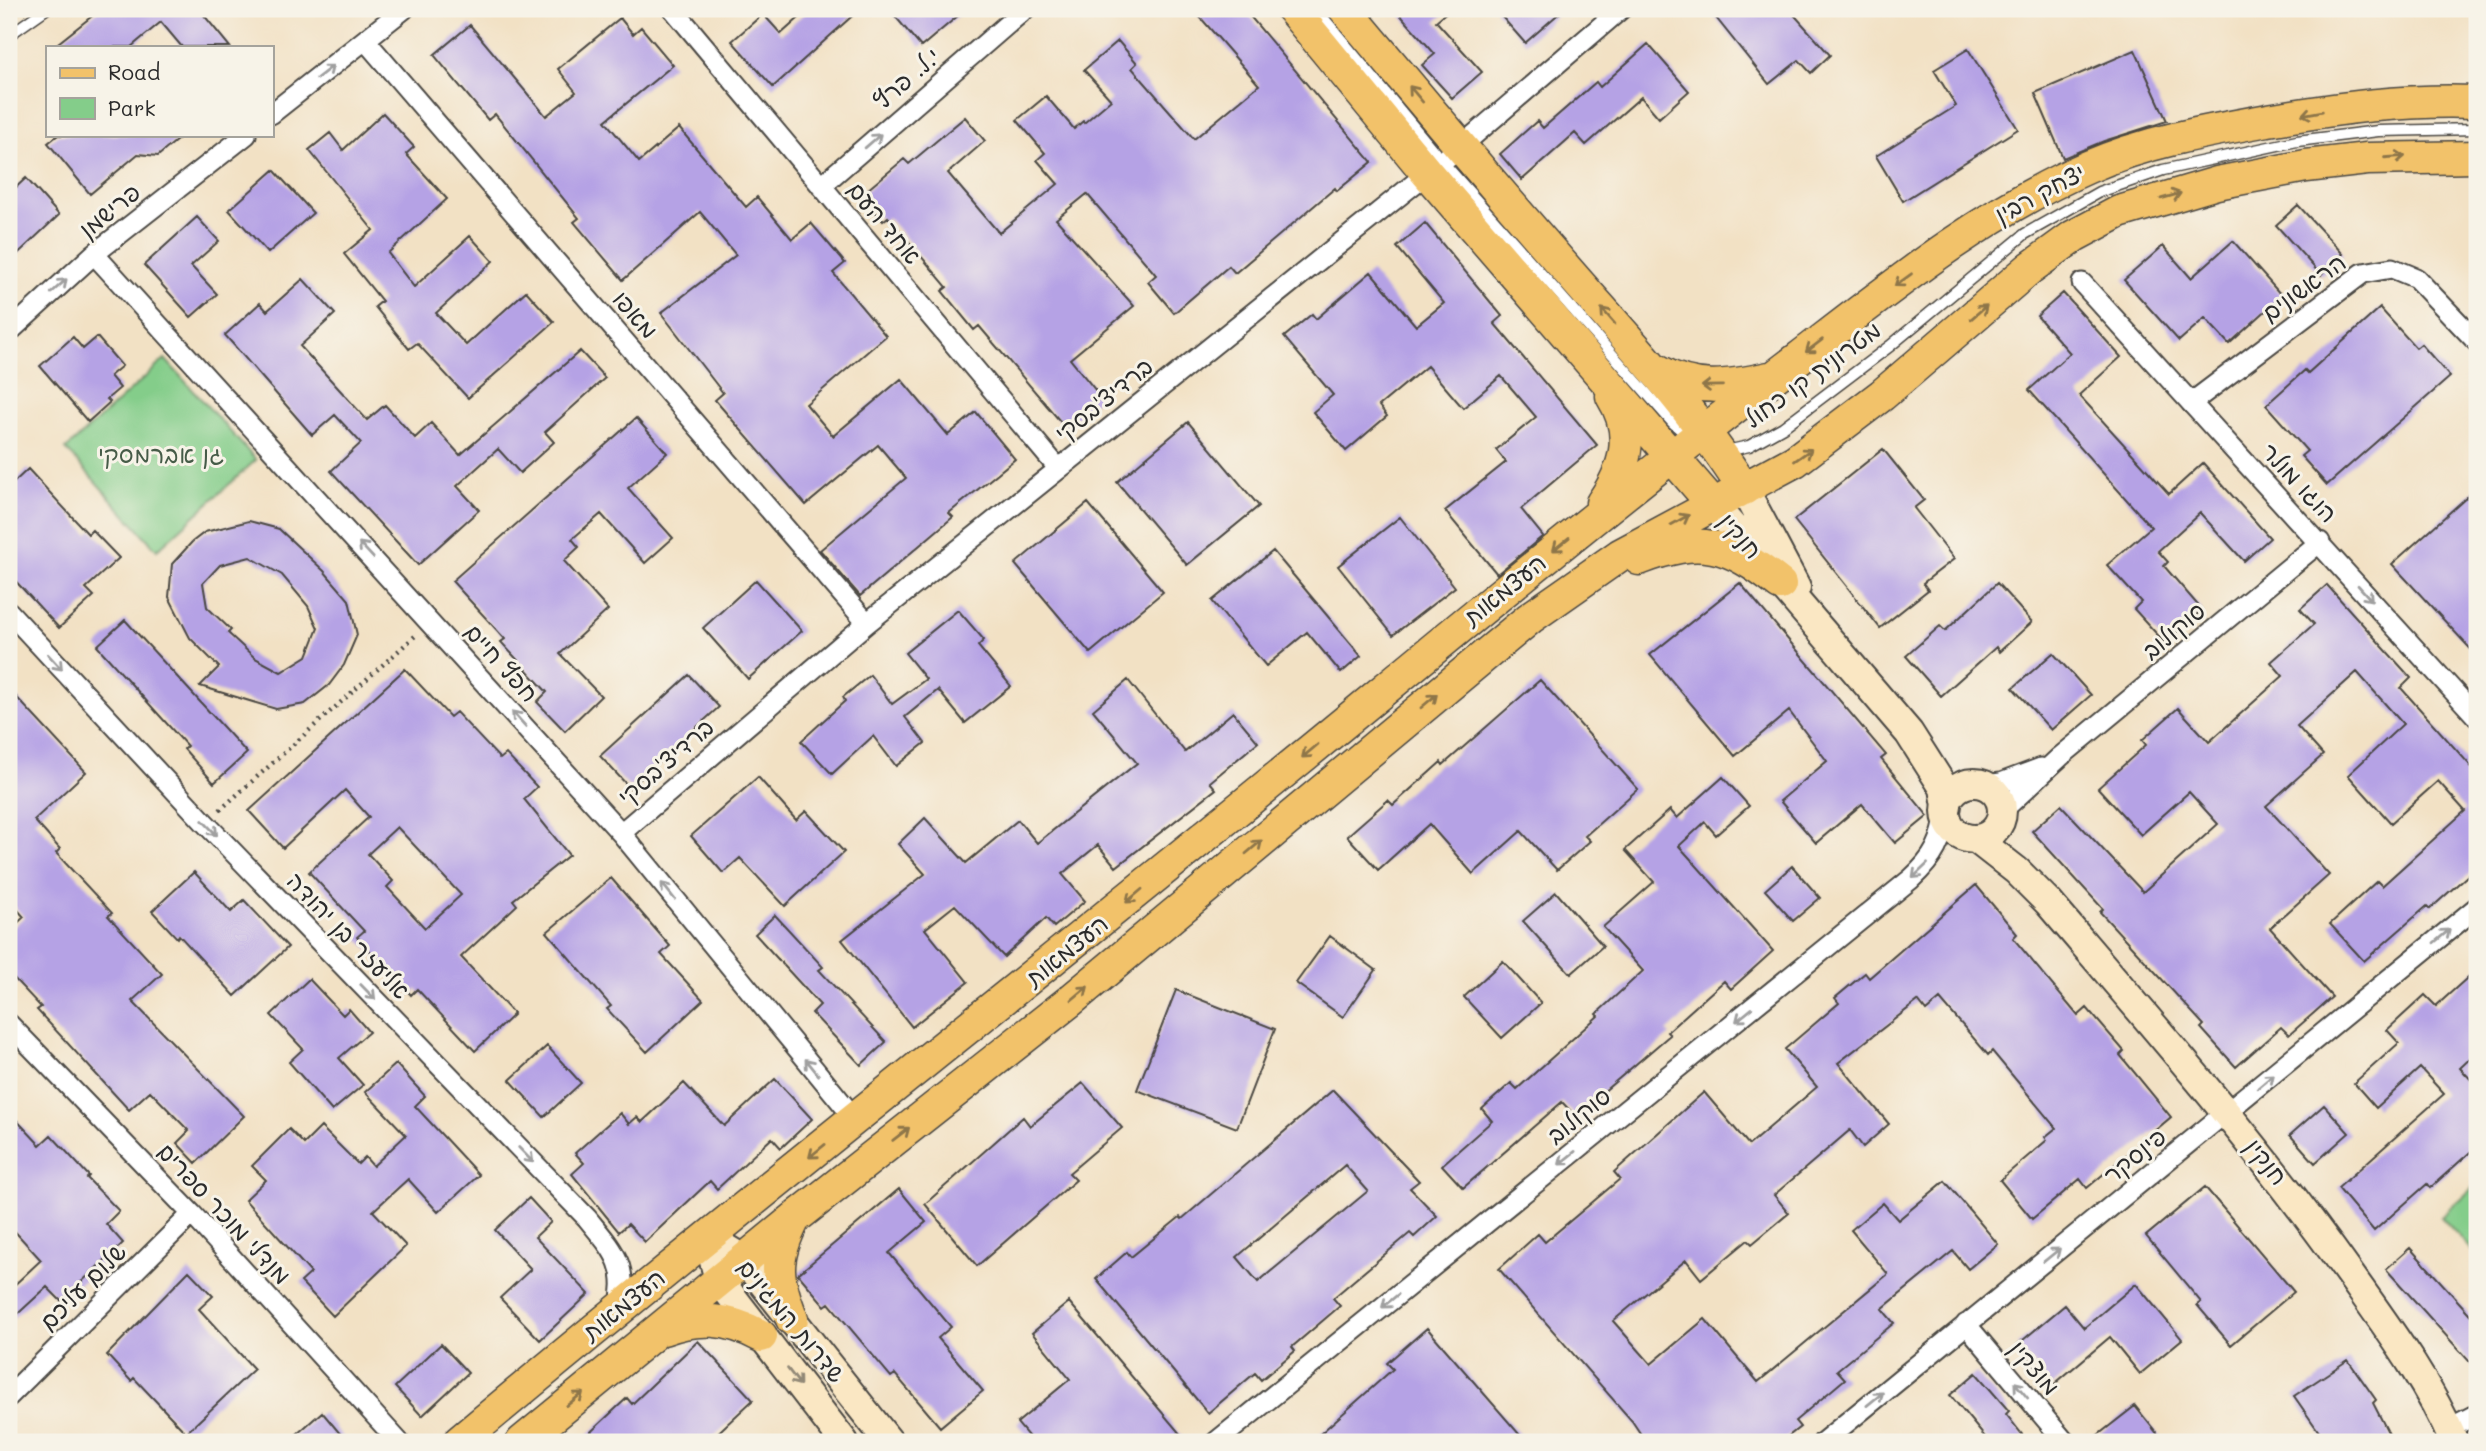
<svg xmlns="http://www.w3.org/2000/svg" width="2486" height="1451" viewBox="0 0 2486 1451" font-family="Mali,'Playpen Sans Hebrew',sans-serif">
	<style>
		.green { fill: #84cd8a; stroke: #587c5a; stroke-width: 2 }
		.building { fill: #b5a2e5; fill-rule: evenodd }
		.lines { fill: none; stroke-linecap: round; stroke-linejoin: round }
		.lane-casing { stroke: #494642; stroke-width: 13 }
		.street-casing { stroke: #494642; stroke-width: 23 }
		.secondary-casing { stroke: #494642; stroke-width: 32 }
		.primary-casing { stroke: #494642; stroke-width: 35 }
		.path { stroke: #494642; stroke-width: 4.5; stroke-dasharray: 2 5; stroke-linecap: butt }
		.lane { stroke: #fff; stroke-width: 10 }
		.street { stroke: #fff; stroke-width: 19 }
		.secondary { stroke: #fae7c3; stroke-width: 28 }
		.primary { stroke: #f2c26a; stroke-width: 32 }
		.oneway { stroke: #a0a0a0 }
		.oneway2 { stroke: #8e764a }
		.oneway3 { stroke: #928977 }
		.labels { text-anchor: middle; stroke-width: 6; stroke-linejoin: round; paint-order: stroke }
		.street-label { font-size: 24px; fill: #2b2b2b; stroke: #f7f3e8 }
		.park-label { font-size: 24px; fill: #465c48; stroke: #f7f3e8 }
	</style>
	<rect width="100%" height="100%" fill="#f7f3e8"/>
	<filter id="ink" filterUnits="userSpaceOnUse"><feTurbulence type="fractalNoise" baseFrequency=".0143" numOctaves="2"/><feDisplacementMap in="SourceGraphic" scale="14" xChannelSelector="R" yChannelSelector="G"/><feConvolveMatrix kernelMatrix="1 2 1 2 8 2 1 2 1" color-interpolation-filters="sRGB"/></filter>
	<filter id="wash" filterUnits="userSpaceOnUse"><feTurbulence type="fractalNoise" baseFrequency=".00686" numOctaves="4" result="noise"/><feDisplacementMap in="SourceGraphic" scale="28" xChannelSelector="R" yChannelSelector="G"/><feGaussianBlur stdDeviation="1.57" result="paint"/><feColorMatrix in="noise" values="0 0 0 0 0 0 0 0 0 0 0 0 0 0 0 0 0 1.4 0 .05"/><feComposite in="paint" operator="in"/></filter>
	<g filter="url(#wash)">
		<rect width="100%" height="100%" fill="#f2e1c4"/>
		<path class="green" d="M165 359 256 460 157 550 66 449Z
			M2477 1184V1255L2441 1217Z"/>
		<g id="blocks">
			<path class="building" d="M101 9H199L230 47H182L161 22 131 47H53Z
				M809 9H860L773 87 732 41 763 14 781 34Z
				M889 9H966L921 47Z
				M1193 9H1244L1372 162 1337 191 1335 188 1235 273 1229 266 1174 313 1148 282 1156 275 1087 194 1056 219 1134 306 1070 359 1101 397 1065 427 979 326 974 330 942 291 947 287 888 217 883 221 861 195 904 159 909 164 965 117 985 141 948 173 999 233 1058 184 1037 160 1045 153 1017 120 1046 96 1074 129 1083 121 1084 123 1111 100 1084 70 1118 41 1137 63 1132 68 1194 139 1259 85Z
				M1395 9H1450L1436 21 1482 72 1452 98 1422 65 1435 54Z
				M1495 9H1564L1525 43Z
				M1709 9H1789L1830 55 1811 73 1799 60 1769 84Z
				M620 18 633 34 641 27 673 65 605 121 639 162 679 128 746 207 757 197 792 239 811 223 845 263 833 273 886 336 806 404 833 436 901 379 948 435 976 412 1015 459 949 513 953 517 860 596 820 550 906 478 878 445 806 505 715 400 723 393 661 313 736 255 700 212 623 280 574 222 579 218 495 114 488 120 434 55 470 25 546 116 576 92 558 69Z
				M1648 44 1689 91 1659 118 1641 97 1586 145 1575 133 1522 180 1500 154 1537 121 1543 128 1596 82 1600 87Z
				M1968 49 2018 129 1903 201 1876 156 1956 106 1934 70Z
				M2135 50 2167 121 2104 141 2063 158 2035 93Z
				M383 113 414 147 406 154 447 199 388 253 414 287 470 236 493 261 436 313 466 345 526 291 554 322 468 398 417 343 409 349 375 307 382 301 344 254 373 230 309 150 330 133 343 150Z
				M58 135H183L158 156 138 154 90 194 48 143Z
				M274 170 313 213 268 253 229 210Z
				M26 178 59 215 9 262V194Z
				M2298 205 2343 254 2321 275 2276 225Z
				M197 217 219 241 191 266 217 294 191 317 144 265Z
				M1425 223 1502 316 1494 323 1597 445 1521 509 1543 536 1497 574 1445 511 1506 462 1496 450 1536 417 1501 376 1463 408 1427 366 1379 406 1387 416 1346 451 1313 412 1333 395 1284 337 1312 314 1316 319 1371 272 1416 326 1444 303 1397 247Z
				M2233 241 2282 296 2229 344 2205 318 2179 341 2124 280 2163 246 2191 278Z
				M303 279 335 314 300 346 367 420 385 405 415 438 431 423 460 455 580 351 605 378 545 432 554 442 520 473 498 449 457 486 479 510 418 565 331 471 361 443 335 415 312 435 225 335 260 303 267 311Z
				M2063 293 2121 357 2079 395 2169 494 2203 463 2270 538 2244 561 2200 513 2158 551 2168 562 2164 566 2202 610 2165 643 2134 609 2141 602 2107 565 2151 527 2029 390 2070 353 2037 316Z
				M2380 308 2416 348 2421 344 2450 377 2327 485 2301 456 2307 451 2266 405 2305 370 2308 373Z
				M73 337 83 349 97 337 122 366 110 376 120 388 107 399 110 402 88 422 40 366Z
				M636 418 667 453 628 488 673 538 645 563 601 514 572 539 579 547 564 561 608 610 560 654 601 696 565 731 537 702 547 692 501 642 505 639 452 581Z
				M1188 422 1259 506 1187 565 1117 482Z
				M1883 449 1924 500 1914 508 1954 559 1923 583 1928 590 1880 628 1794 520Z
				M28 469 88 534 92 530 119 558 86 588 94 596 59 628 9 574V487Z
				M2477 488V656L2392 564Z
				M1088 503 1163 592 1090 653 1015 564Z
				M1400 517 1455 587 1393 635 1338 566Z
				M249 521 279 529 324 571 349 600 357 635 344 665 329 685 305 704 276 709 200 686 219 667 190 638 169 597 172 564 192 542 205 532ZM250 557 282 575 308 606 318 628 307 656 281 672 255 658 228 633 231 630 207 607 203 583 220 565Z
				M1273 551 1361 656 1341 673 1307 632 1266 666 1212 601Z
				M756 580 802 631 748 679 703 628Z
				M1740 583 1886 755 1881 759 1928 816 1895 843 1862 804 1816 843 1780 801 1827 761 1789 711 1735 756 1650 655Z
				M1997 583 2032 622 1999 652 1996 647 1941 696 1906 656 1940 626 1945 631Z
				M2327 585 2411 678 2401 688 2477 773V867L2430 909 2427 906 2364 961 2330 924 2377 881 2382 886 2465 811 2438 781 2391 823 2348 775 2403 724 2357 672 2297 726 2323 755 2266 806 2329 875 2270 928 2332 997 2289 1035 2281 1027 2236 1067 2201 1028 2204 1025 2100 912 2103 909 2032 831 2061 805 2143 892 2218 824 2189 792 2141 835 2098 788 2146 745 2142 740 2178 708 2209 742 2283 676 2271 662 2314 624 2300 609Z
				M958 610 984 640 978 646 1011 686 965 723 938 690 905 717 925 743 896 766 873 736 832 774 801 741 845 701 843 697 870 675 892 704 926 679 905 653Z
				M125 620 247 753 214 783 184 749 187 746 97 646Z
				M2053 653 2091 695 2051 730 2013 688Z
				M405 669 450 717 456 712 500 759 506 754 537 787 524 799 569 855 513 900 517 905 461 957 514 1014 475 1051 417 989 411 995 357 937 364 931 309 872 369 817 345 790 283 848 249 811ZM397 827 461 895 425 928 387 887 393 881 368 854Z
				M689 675 719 707 630 788 600 756Z
				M1128 680 1185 752 1233 712 1258 742 1210 782 1216 789 1116 867 1098 845 1062 874 1085 901 1054 927 1046 918 1004 957 955 905 925 929 968 982 912 1027 842 940 925 874 898 844 925 818 966 863 1018 820 1037 843 1137 763 1093 710Z
				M1540 680 1638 789 1585 836 1590 841 1557 870 1521 831 1473 874 1429 824 1378 870 1347 836 1388 800 1393 805 1441 762 1443 765Z
				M9 689 86 772 34 820 60 849 56 853 112 913 108 916 162 974 132 1001 244 1116 196 1163 177 1143 189 1131 150 1091 129 1110 37 1010 41 1007 9 973V931L24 917 9 900Z
				M758 777 796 820 806 811 844 852 785 906 740 858 723 873 691 836Z
				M1723 777 1749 806 1716 835 1705 822 1679 846 1773 951 1731 989 1724 981 1667 1032 1670 1035 1575 1116 1562 1102 1463 1188 1442 1165 1492 1121 1482 1109 1511 1083 1517 1089 1598 1016 1596 1014 1643 971 1603 927 1654 882 1625 850 1670 810 1677 818Z
				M1792 866 1820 898 1793 921 1765 890Z
				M194 872 231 912 244 900 288 947 235 996 179 935 177 938 152 911Z
				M611 878 670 946 661 954 703 1000 647 1052 607 1009 611 1006 547 932Z
				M1976 885 2017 934 2013 938 2078 1016 2087 1008 2124 1051 2120 1055 2171 1117 2087 1188 2080 1179 2032 1219 2000 1180 2047 1140 2045 1137 2056 1128 1992 1051 1988 1055 1940 999 1926 1011 1918 1001 1838 1063 1889 1124 1863 1147 1850 1130 1774 1195 1789 1213 1752 1244 1748 1240 1701 1279 1686 1260 1613 1321 1651 1364 1705 1319 1758 1382 1888 1274 1851 1230 1883 1203 1898 1220 1945 1181 1998 1244 1968 1269 1953 1251 1882 1309 1894 1323 1837 1370 1845 1379 1795 1421 1800 1427 1781 1442H1646L1632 1421 1499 1269 1538 1234 1545 1242 1620 1179 1614 1172 1704 1092 1749 1145 1817 1087 1785 1049 1839 1003 1835 998 1865 973 1869 978Z
				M1556 892 1603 946 1571 974 1523 921Z
				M775 915 823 967 819 970 886 1042 861 1065 812 1013 820 1005 755 934Z
				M1330 936 1376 970 1343 1017 1296 983Z
				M1503 961 1541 1003 1502 1038 1464 997Z
				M2477 969V1052L2460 1068 2477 1086V1146L2430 1188 2427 1184 2374 1231 2338 1188 2444 1094 2420 1068 2376 1108 2354 1083 2399 1043 2387 1030 2425 995 2436 1006Z
				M309 979 343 1015 349 1009 369 1032 339 1058 363 1085 332 1111 289 1062 303 1049 271 1015Z
				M1176 990 1275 1029 1237 1128 1137 1090Z
				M547 1046 581 1083 544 1117 510 1080Z
				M396 1064 425 1096 415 1106 479 1175 438 1212 408 1179 373 1211 406 1246 333 1316 301 1282 311 1273 245 1200 266 1180 252 1166 289 1129 304 1144 321 1127 358 1164 365 1157 373 1166 406 1135 365 1092Z
				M775 1079 812 1119 781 1148 772 1138 717 1189 710 1181 645 1242 628 1224 619 1232 572 1174 584 1163 575 1153 620 1113 629 1124 637 1117 642 1122 684 1083 724 1126Z
				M1083 1083 1122 1128 1069 1173 1076 1180 977 1266 925 1204 1023 1117 1030 1126Z
				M1333 1090 1419 1181 1410 1188 1437 1216 1414 1237 1410 1233 1333 1298 1340 1306 1292 1347 1295 1351 1261 1380 1255 1373 1208 1413 1096 1279 1127 1252 1131 1257 1180 1217 1182 1219ZM1345 1165 1368 1191 1258 1282 1237 1257Z
				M2324 1105 2349 1133 2315 1163 2290 1135Z
				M9 1112 40 1145 51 1135 89 1176 87 1178 119 1211 106 1224 123 1243 61 1301 47 1287 9 1322V1290L41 1260 9 1225Z
				M2205 1187 2294 1292 2231 1345 2197 1305 2201 1302 2146 1236Z
				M899 1189 926 1222 889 1253 951 1327 938 1338 983 1391 940 1427 895 1374 891 1377 829 1303 825 1306 798 1274Z
				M529 1198 551 1222 535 1237 589 1294 540 1340 500 1298 531 1269 495 1230Z
				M2410 1248 2477 1322V1370L2386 1269Z
				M189 1271 213 1296 199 1309 254 1369 186 1433 134 1378 131 1381 107 1355Z
				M2136 1284 2182 1339 2140 1374 2110 1337 2052 1386 2017 1345 2065 1305 2084 1328Z
				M1069 1302 1187 1442H1033L1017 1423 1070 1379 1032 1333Z
				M1427 1328 1526 1442H1311L1393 1369 1387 1363Z
				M698 1341 753 1400 708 1442H580L627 1398 632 1404Z
				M441 1344 468 1373 422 1416 395 1387Z
				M2348 1360 2376 1400 2373 1403 2393 1442H2326L2294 1396Z
				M1976 1373 2009 1411 2006 1414 2028 1442H1989L1950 1395Z
				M2135 1406 2164 1442H2089Z
				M322 1412 347 1442H288Z"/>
		</g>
	</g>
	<g filter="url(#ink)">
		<use href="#blocks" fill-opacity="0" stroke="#494642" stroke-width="2"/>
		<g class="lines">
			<defs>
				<path id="lane" d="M1316 9 1442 161 1672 422 1690 438
					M9 35 46 9
					M1726 451 1749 446 1783 427 1890 346 2025 234 2099 192 2163 170 2297 141 2378 131 2477 129"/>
				<path id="street" d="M673 9 1058 468
					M365 40 867 623
					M271 114 404 9
					M821 186 1025 9
					M94 254 621 833 855 1119
					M2082 283 2477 717
					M9 332 94 254 246 135
					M2191 403 2363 273 2392 268 2416 278 2477 342
					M9 612 205 823 587 1218C612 1249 630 1265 619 1308
					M1986 785 2001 783 2041 768
					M2002 811 2060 757 2320 542
					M621 833 867 623 1460 147 1621 9
					M9 1024 192 1214 399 1442
					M1966 1324 2065 1442
					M9 1396 192 1214
					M2448 1429 2477 1414
					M1216 1442 1911 879C1934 858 1943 841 1946 810
					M1823 1442 2477 907"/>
				<path id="secondary" d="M1744 489 1796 587
					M1712 503 1909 733 1944 788 1947 806
					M1946 811a28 28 0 1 1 56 0a28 28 0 1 1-56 0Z
					M1976 839 2017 871 2048 902C2152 1024 2258 1145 2351 1276 2388 1328 2429 1383 2454 1442
					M709 1238 744 1259 889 1442
					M714 1261 719 1280 844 1442"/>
				<path id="primary" d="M1292 9 1427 173 1712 503
					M1345 9C1418 97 1492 184 1568 271 1629 341 1694 410 1744 489
					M1657 370C1694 392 1728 387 1769 378
					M1602 503C1626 469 1636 434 1612 396
					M1639 559C1701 535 1728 543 1780 584
					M792 1319C776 1278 773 1261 793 1221
					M663 1329C698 1316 728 1318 761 1336
					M459 1442C760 1190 1070 949 1373 699 1513 583 1654 468 1799 358 1890 288 1983 213 2088 167 2145 142 2207 131 2268 120 2339 108 2405 99 2477 102
					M522 1442 795 1218 1070 1001 1530 618 1620 555 1795 461 1882 395 2030 268 2074 236 2119 212 2217 183 2306 166 2367 159 2477 157"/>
			</defs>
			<use href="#lane" class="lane-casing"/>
			<use href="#street" class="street-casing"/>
			<use href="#secondary" class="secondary-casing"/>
			<use href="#primary" class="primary-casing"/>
			<path class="path" d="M220 810 415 636"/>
			<use href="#lane" class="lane"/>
			<use href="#street" class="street"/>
			<use href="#secondary" class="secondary"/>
			<use href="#primary" class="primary"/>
		</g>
		<defs><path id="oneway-shaft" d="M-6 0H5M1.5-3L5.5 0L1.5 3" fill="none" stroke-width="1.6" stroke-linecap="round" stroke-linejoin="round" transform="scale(1.75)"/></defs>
		<g class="oneway">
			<use href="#oneway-shaft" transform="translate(325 72) rotate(-38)"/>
			<use href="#oneway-shaft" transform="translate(873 141) rotate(-41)"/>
			<use href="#oneway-shaft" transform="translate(59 286) rotate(-42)"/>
			<use href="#oneway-shaft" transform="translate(366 550) rotate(-133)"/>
			<use href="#oneway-shaft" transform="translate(2365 593) rotate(48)"/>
			<use href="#oneway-shaft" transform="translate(55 662) rotate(47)"/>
			<use href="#oneway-shaft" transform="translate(519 719) rotate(-132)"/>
			<use href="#oneway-shaft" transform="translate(210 828) rotate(46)"/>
			<use href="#oneway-shaft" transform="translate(1920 871) rotate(136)"/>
			<use href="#oneway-shaft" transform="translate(668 891) rotate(-129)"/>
			<use href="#oneway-shaft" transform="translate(2442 936) rotate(-40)"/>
			<use href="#oneway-shaft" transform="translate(368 992) rotate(46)"/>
			<use href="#oneway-shaft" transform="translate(1744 1015) rotate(141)"/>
			<use href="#oneway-shaft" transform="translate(812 1067) rotate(-129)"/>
			<use href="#oneway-shaft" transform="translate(2266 1081) rotate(-40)"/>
			<use href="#oneway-shaft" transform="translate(526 1155) rotate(46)"/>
			<use href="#oneway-shaft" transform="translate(1567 1158) rotate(141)"/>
			<use href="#oneway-shaft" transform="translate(2052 1255) rotate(-39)"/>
			<use href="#oneway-shaft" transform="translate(1390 1301) rotate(141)"/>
			<use href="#oneway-shaft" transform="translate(2021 1390) rotate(-130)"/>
			<use href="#oneway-shaft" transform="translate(1875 1399) rotate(-39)"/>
		</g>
		<g class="oneway2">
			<use href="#oneway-shaft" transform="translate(1416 94) rotate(-130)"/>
			<use href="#oneway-shaft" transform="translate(2312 113) rotate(170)"/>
			<use href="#oneway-shaft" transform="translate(2395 157) rotate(-4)"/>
			<use href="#oneway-shaft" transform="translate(2171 196) rotate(-16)"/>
			<use href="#oneway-shaft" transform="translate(1903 280) rotate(144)"/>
			<use href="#oneway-shaft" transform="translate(1979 312) rotate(-41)"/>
			<use href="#oneway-shaft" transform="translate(1608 316) rotate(-131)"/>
			<use href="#oneway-shaft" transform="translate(1814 346) rotate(143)"/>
			<use href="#oneway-shaft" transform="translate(1712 386) rotate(179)"/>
			<use href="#oneway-shaft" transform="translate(1803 455) rotate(-35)"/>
			<use href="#oneway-shaft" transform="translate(1680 520) rotate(-29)"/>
			<use href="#oneway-shaft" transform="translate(1561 544) rotate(141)"/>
			<use href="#oneway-shaft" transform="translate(1429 701) rotate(-40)"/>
			<use href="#oneway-shaft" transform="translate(1310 751) rotate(140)"/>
			<use href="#oneway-shaft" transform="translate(1254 847) rotate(-40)"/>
			<use href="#oneway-shaft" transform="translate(1134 896) rotate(140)"/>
			<use href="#oneway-shaft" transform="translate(1080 993) rotate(-40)"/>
			<use href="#oneway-shaft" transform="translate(901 1134) rotate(-38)"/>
			<use href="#oneway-shaft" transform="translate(817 1151) rotate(141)"/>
			<use href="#oneway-shaft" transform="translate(575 1399) rotate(-39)"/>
		</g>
		<use class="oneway3" href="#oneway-shaft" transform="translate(794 1377) rotate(52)"/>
	</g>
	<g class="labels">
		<g class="street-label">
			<text transform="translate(907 79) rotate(-41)" y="8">י.ל. פרץ</text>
			<text transform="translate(2040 194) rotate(-28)" y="8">יצחק רבין</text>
			<text transform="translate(110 211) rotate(-39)" y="8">פרישמן</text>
			<text transform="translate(884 223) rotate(50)" y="8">אחד העם</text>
			<text transform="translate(2304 288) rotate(-36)" y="8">הראשונים</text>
			<text transform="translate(635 315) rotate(49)" y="8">מאפו</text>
			<text transform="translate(1813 375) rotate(-36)" y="8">מטרונית קו כחול</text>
			<text transform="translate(1104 400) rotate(-39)" y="8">ברדיצ'בסקי</text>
			<text transform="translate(2299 483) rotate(47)" y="8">הוגו מולר</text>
			<text transform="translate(1740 536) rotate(50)" y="8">חנקין</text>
			<text transform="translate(1505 590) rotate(-39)" y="8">העצמאות</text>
			<text transform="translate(2174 631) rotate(-40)" y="8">סוקולוב</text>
			<text transform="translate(501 663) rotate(48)" y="8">חפץ חיים</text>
			<text transform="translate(666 762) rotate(-41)" y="8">ברדיצ'בסקי</text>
			<text transform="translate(348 936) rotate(46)" y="8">אליעזר בן יהודה</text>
			<text transform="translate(1067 951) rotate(-39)" y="8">העצמאות</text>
			<text transform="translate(1579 1116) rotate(-39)" y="8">סוקולוב</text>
			<text transform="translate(2135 1156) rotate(-39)" y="8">פינסקר</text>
			<text transform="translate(2266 1162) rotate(52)" y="8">חנקין</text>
			<text transform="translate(224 1214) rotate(47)" y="8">מנדלי מוכר ספרים</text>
			<text transform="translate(83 1287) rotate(-45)" y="8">שלום עליכם</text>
			<text transform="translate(624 1305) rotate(-39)" y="8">העצמאות</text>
			<text transform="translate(791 1321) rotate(50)" y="8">שדרות המגינים</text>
			<text transform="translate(2034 1368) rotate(50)" y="8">מוצקין</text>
		</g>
		<g class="park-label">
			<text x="161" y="463">גן אברמסקי</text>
		</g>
	</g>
	<rect width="2486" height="1451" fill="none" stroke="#f7f3e8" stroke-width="35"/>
	<rect x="46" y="46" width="228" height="91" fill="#f7f3e8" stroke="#a5a39c" stroke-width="2"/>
	<rect x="60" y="68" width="35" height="10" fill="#f2c26a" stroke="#a5a39c" stroke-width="2"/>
	<text x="108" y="80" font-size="21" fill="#2b2b2b">Road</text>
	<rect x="60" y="98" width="35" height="21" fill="#84cd8a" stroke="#a5a39c" stroke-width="2"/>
	<text x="108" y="116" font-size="21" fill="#2b2b2b">Park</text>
</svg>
